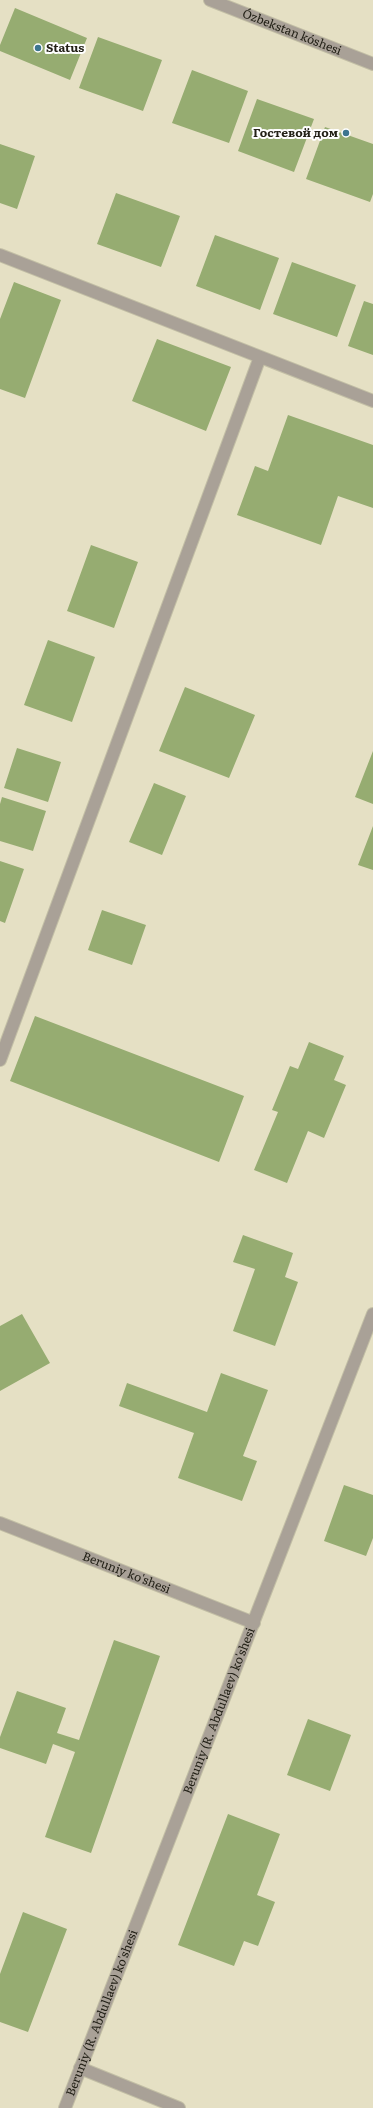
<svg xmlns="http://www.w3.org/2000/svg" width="373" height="2108" viewBox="0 0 373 2108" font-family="Literata,serif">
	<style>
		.building { fill: #96ac71 }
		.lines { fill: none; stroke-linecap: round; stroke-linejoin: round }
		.service-casing { stroke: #c2bea5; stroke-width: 14 }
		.minor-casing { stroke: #c2bea5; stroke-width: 14 }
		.tertiary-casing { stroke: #c2bea5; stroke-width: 14 }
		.service { stroke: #a9a197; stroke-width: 12 }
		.minor { stroke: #a9a197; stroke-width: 12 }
		.tertiary { stroke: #a9a197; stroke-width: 12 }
		.poi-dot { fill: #3d758f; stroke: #fff; stroke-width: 1.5 }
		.labels { text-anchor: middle; stroke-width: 4; stroke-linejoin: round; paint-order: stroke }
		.street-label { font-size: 12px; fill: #232117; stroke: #fff }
		.poi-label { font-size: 12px; font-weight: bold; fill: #232117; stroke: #fff; text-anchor: start }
	</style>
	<rect width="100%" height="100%" fill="#e5e0c4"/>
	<path class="building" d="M15 8 87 38 70 80 0 51V45Z
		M98 37 162 60 143 111 79 88Z
		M192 70 248 91 229 143 172 123Z
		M257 99 314 119 294 172 238 151Z
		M325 127 373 144V194L370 202 306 179Z
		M0 144 35 156 17 209 0 203Z
		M116 193 180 216 161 267 97 244Z
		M215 235 279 258 260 310 196 286Z
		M292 262 356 285 337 337 273 314Z
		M14 282 61 300 25 398 0 389V319Z
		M364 301 373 304V355L348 346Z
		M157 339 231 367 206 431 132 401Z
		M288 415 373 445V508L338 496 321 545 237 515 255 466 268 471Z
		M91 545 138 562 114 628 67 611Z
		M48 640 95 657 72 722 24 705Z
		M185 687 255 715 229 778 159 751Z
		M17 748 61 762 48 802 4 788Z
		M373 751V804L355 797Z
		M154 783 186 796 162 855 129 842Z
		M2 797 46 811 33 851 0 841V804Z
		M373 826V870L358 865Z
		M0 861 24 869 5 923 0 921Z
		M102 910 146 925 132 965 88 950Z
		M35 1016 244 1096 219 1162 10 1081Z
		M309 1042 344 1056 334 1080 346 1085 324 1138 308 1131 287 1183 254 1170 278 1112 272 1110 290 1066 298 1069Z
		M243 1235 293 1253 285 1277 298 1282 275 1346 233 1331 255 1269 233 1262Z
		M22 1314 50 1363 0 1391V1326Z
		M221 1373 268 1390 243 1456 257 1461 242 1501 178 1478 194 1433 119 1406 127 1383 207 1412Z
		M344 1485 373 1495V1538L366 1556 324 1541Z
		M114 1640 160 1656 91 1853 45 1837 75 1752 53 1744 46 1764 0 1748V1737L17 1691 66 1708 57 1733 79 1740Z
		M308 1719 351 1735 330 1791 287 1775Z
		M228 1814 280 1834 257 1895 275 1902 258 1946 244 1941 234 1966 178 1945Z
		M23 1912 67 1929 28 2032 0 2022V1974Z"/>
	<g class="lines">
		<defs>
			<path id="service" d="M0 255 373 401
				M0 1060 260 357"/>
			<g id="minor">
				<path id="s1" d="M0 1523 254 1623"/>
				<path d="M80 2068 179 2108"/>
				<path id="s2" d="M65 2108 373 1314"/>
			</g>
			<g id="tertiary">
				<path id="s3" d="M210 0 373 64"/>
			</g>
		</defs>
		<use href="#service" class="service-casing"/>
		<use href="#minor" class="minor-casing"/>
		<use href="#tertiary" class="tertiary-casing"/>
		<use href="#service" class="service"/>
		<use href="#minor" class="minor"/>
		<use href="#tertiary" class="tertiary"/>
	</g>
	<g class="poi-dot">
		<circle cx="38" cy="48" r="4"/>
		<circle cx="346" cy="133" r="4"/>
	</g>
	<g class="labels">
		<g class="street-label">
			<text dy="4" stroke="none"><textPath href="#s3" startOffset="88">Ózbekstan kóshesi</textPath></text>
			<text dy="4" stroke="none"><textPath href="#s1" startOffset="136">Beruniy ko'shesi</textPath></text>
			<text dy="4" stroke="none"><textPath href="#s2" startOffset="426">Beruniy (R. Abdullaev) ko'shesi</textPath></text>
			<text dy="4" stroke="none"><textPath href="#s2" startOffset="102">Beruniy (R. Abdullaev) ko'shesi</textPath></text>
		</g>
		<g class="poi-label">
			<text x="46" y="52">Status</text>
			<text x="338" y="137" text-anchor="end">Гостевой дом</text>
		</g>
	</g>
</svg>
